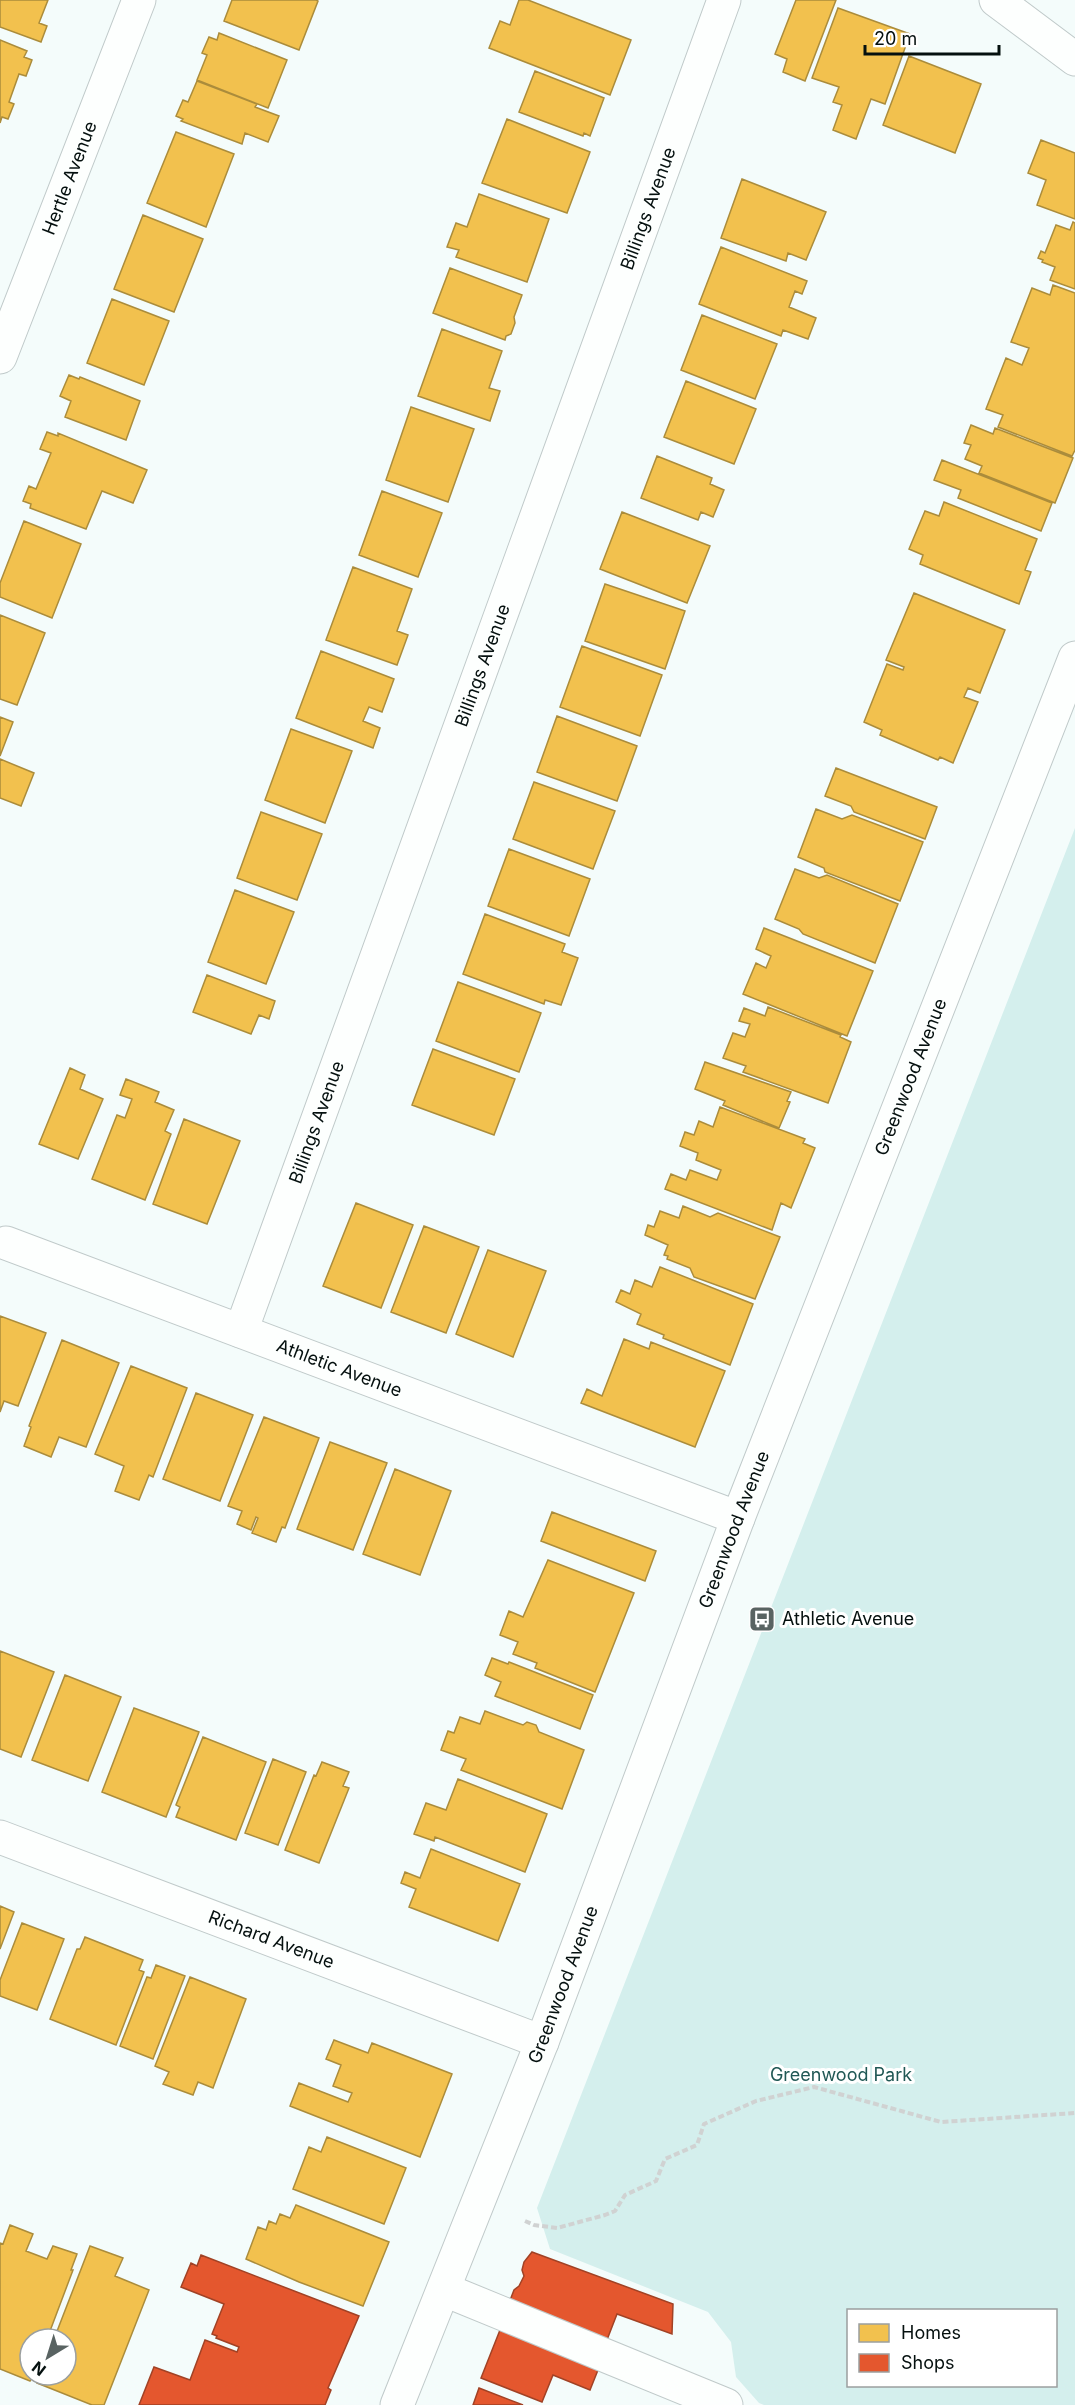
<svg xmlns="http://www.w3.org/2000/svg" width="1075" height="2405" viewBox="0 0 1075 2405" font-family="Inter,sans-serif">
	<style>
		.green { fill: #d4efed; fill-rule: evenodd }
		.homes { fill: #f2c14e; stroke: #ab8c3b; stroke-width: 1.5 }
		.shops { fill: #e4572e; stroke: #a14225; stroke-width: 1.5 }
		.lines { fill: none; stroke-linecap: round; stroke-linejoin: round }
		.minor-casing { stroke: #c0caca; stroke-width: 35 }
		.path { stroke: #d0d2d2; stroke-width: 4; stroke-dasharray: 6 3; stroke-linecap: butt }
		.minor { stroke: #fdfffe; stroke-width: 33 }
		.labels { text-anchor: middle; stroke-width: 6; stroke-linejoin: round; paint-order: stroke }
		.street-label { font-size: 18px; fill: #05100f; stroke: #fff }
		.poi-label { font-size: 18px; fill: #05100f; stroke: #fff; text-anchor: start }
		.park-label { font-size: 18px; fill: #215855; stroke: #fff }
	</style>
	<rect width="100%" height="100%" fill="#f4fcfb"/>
	<path class="green" d="M1075 828V2405H764L759 2403 736 2377 731 2342 708 2312 550 2249 537 2208ZM848 2310H1056V2386H848Z"/>
	<path class="homes" d="M0 0H48L39 23 47 26 41 42 0 27Z
		M232 0H316L318 1 299 50 224 21Z
		M519 0H528L631 40 610 95 489 48 500 21 510 25Z
		M796 0H836L805 81 783 72 787 59 775 54Z
		M838 8 910 34 885 104 871 99 856 139 833 130 842 105 833 102 839 87 812 78Z
		M219 33 287 60 268 108 197 80 207 55 202 53 209 37 217 40Z
		M0 40 27 51 24 57 32 60 26 76 19 74 9 102 14 104 8 119 2 117 0 123Z
		M909 56 981 84 955 153 883 125Z
		M535 71 604 98 590 136 584 133 583 136 519 112Z
		M197 81 257 104 255 107 279 116 268 142 245 133 242 144 181 121 183 119 176 116 183 100 188 102Z
		M507 119 590 152 567 213 482 183Z
		M176 132 234 154 206 227 147 203Z
		M1041 140 1075 153V219L1037 205 1046 180 1028 173Z
		M742 179 826 212 806 260 788 253 786 261 721 238Z
		M479 194 549 219 527 282 456 257 459 250 447 247 456 223 467 227Z
		M143 215 203 239 174 312 114 289Z
		M1073 222 1075 223V289L1050 280 1055 267 1042 262 1043 260 1038 258 1041 251 1045 253 1056 225 1070 230Z
		M721 247 807 281 802 294 795 291 789 307 816 318 808 339 783 330 781 336 699 304Z
		M450 268 522 295 514 317 515 323 511 334 506 336 505 340 433 313Z
		M1053 285 1075 293V450L1072 456 998 427 1003 415 986 409 1006 358 1022 365 1029 348 1011 342 1032 288 1050 295Z
		M112 299 169 321 144 385 87 363Z
		M702 315 777 344 755 399 681 370Z
		M442 329 502 351 489 388 500 391 490 421 418 396Z
		M69 375 79 379 80 377 140 401 126 440 65 417 71 401 60 396Z
		M686 381 756 409 734 464 664 437Z
		M411 407 474 429 448 502 386 480Z
		M971 425 993 434 995 428 1073 458 1055 503 979 473 982 466 965 459 971 445 964 443Z
		M47 432 58 436V433L147 470 133 503 102 491 86 529 30 508 31 504 23 501 29 486 36 489 51 453 40 449Z
		M657 456 712 478 710 484 724 490 713 517 701 512 698 520 641 498Z
		M942 460 1052 503 1041 531 958 498 961 490 934 480Z
		M382 491 442 513 418 577 359 555Z
		M944 502 1037 539 1025 570 1031 572 1019 604 920 564 923 555 909 549 925 511 939 516Z
		M622 512 710 546 687 603 600 569Z
		M24 521 81 544 52 618 0 597V583Z
		M353 567 412 589 397 631 408 635 397 665 326 640Z
		M605 584 685 611 665 669 585 641Z
		M914 593 1005 630 980 693 968 688 964 697 978 702 953 763 940 757 938 760 880 735 882 730 864 722 887 664 903 670 904 667 886 660Z
		M0 615 45 633 17 705 0 699Z
		M582 646 662 675 640 736 560 707Z
		M321 651 394 679 382 712 369 707 363 721 380 728 373 748 296 718Z
		M557 716 637 746 617 801 537 772Z
		M0 717 13 722 0 756Z
		M291 729 352 751 325 823 265 800Z
		M0 759 34 773 21 806 0 798Z
		M836 768 937 807 925 839 854 812 851 806 825 796Z
		M534 782 615 811 593 869 513 839Z
		M816 809 842 819 852 815 923 842 900 901 825 872 824 868 798 857Z
		M261 812 322 834 297 900 237 878Z
		M509 849 590 879 569 936 488 906Z
		M795 869 819 878 827 875 898 904 875 963 803 934 799 929 775 919Z
		M235 890 294 912 266 984 208 962Z
		M485 914 565 944 562 952 578 958 561 1005 545 1000 544 1004 463 974Z
		M764 928 873 971 847 1036 743 994 756 963 766 968 771 956 756 949Z
		M207 975 275 1001 269 1019 259 1015 251 1034 193 1012Z
		M458 982 541 1013 519 1072 436 1041Z
		M768 1007 841 1035 840 1037 851 1042 828 1103 743 1072 746 1066 723 1058 733 1033 745 1037 750 1024 739 1021 744 1008 765 1016Z
		M433 1049 515 1079 494 1135 412 1105Z
		M705 1062 791 1092 787 1101 790 1102 779 1128 723 1105 725 1101 695 1089Z
		M70 1068 85 1075 80 1089 103 1099 78 1159 39 1144Z
		M126 1079 159 1092 155 1102 174 1110 165 1131 171 1134 145 1200 92 1179 117 1115 125 1118 132 1099 120 1095Z
		M720 1107 805 1139 803 1143 815 1148 791 1208 781 1203 772 1230 665 1189 671 1174 686 1180 690 1170 717 1180 721 1170 696 1160 698 1153 680 1146 685 1132 694 1135 699 1121 713 1127Z
		M184 1119 240 1141 207 1224 153 1204Z
		M356 1203 413 1225 381 1308 323 1286Z
		M683 1206 710 1217 718 1213 780 1237 755 1299 694 1277 690 1268 667 1259 668 1256 664 1255 668 1245 645 1235 648 1225 654 1227 660 1211 679 1218Z
		M424 1226 479 1247 446 1333 391 1312Z
		M488 1250 546 1271 513 1357 456 1334Z
		M660 1267 753 1304 730 1365 663 1338 664 1335 637 1324 641 1314 616 1302 621 1290 630 1294 635 1280 652 1287Z
		M0 1316 46 1333 18 1406 4 1401 0 1412Z
		M624 1339 649 1349 651 1342 725 1371 695 1447 581 1403 587 1389 602 1396Z
		M62 1340 119 1363 86 1447 59 1437 51 1457 24 1446 31 1427 29 1426Z
		M131 1366 187 1388 153 1477 149 1475 139 1500 115 1491 124 1466 95 1454Z
		M196 1393 253 1415 220 1501 163 1479Z
		M264 1417 319 1438 285 1528 282 1527 276 1542 252 1533 258 1518 256 1517 251 1530 237 1524 242 1511 228 1506Z
		M330 1442 387 1463 353 1550 297 1529Z
		M395 1469 451 1491 420 1575 363 1554Z
		M552 1512 656 1551 645 1581 541 1541Z
		M548 1560 634 1593 595 1692 535 1668 537 1663 513 1654 518 1642 500 1635 509 1611 523 1617Z
		M0 1651 54 1672 21 1757 0 1749Z
		M492 1658 508 1664 509 1662 593 1695 580 1729 495 1696 501 1682 485 1675Z
		M65 1675 121 1697 88 1781 32 1760Z
		M134 1708 199 1732 166 1817 102 1792Z
		M485 1711 523 1725 527 1722 536 1725 539 1732 584 1750 562 1809 461 1770 466 1759 441 1750 448 1731 454 1733 460 1717 480 1724Z
		M203 1737 266 1762 236 1840 176 1817 180 1807 176 1805Z
		M273 1759 306 1772 278 1845 245 1833Z
		M322 1762 349 1772 343 1786 349 1788 319 1863 285 1850 314 1775 316 1776Z
		M458 1779 547 1814 525 1872 435 1837 434 1841 414 1834 426 1803 446 1810Z
		M431 1849 520 1884 498 1941 409 1907 416 1889 401 1883 405 1872 420 1878Z
		M0 1906 14 1912 0 1949Z
		M22 1923 64 1939 37 2010 0 1996V1980Z
		M85 1937 143 1960 139 1970 144 1972 116 2045 50 2019 77 1949H80Z
		M156 1965 185 1976 153 2059 120 2046 147 1977 151 1978Z
		M190 1977 246 1999 213 2088 198 2082 193 2095 163 2084 169 2072 155 2066Z
		M334 2040 368 2053 372 2043 452 2074 420 2157 290 2106 299 2083 348 2102 352 2093 333 2086 341 2065 326 2059Z
		M327 2137 406 2168 384 2224 293 2189 309 2147 321 2152Z
		M296 2205 389 2242 363 2306 299 2282 246 2259 258 2227 266 2230 269 2221 276 2224 280 2214 290 2218Z
		M10 2225 33 2234 26 2251 47 2259 53 2246 77 2254 71 2270H73L47 2339H30V2375H33L30 2381 0 2369V2243L3 2244Z
		M90 2246 123 2258 115 2276 149 2290 104 2405H92L37 2383 40 2375H66V2339H54Z"/>
	<path class="shops" d="M532 2252 673 2304 672 2334 617 2314 605 2345 509 2303 514 2290 519 2286 524 2276 522 2270 524 2262Z
		M201 2255 359 2316 328 2388 331 2390 325 2405H139L154 2367 190 2380 205 2340 237 2352 239 2347 216 2338 217 2336 212 2334 224 2304 181 2287 191 2263 197 2266Z
		M502 2325 600 2365 590 2390 553 2375 542 2402 481 2378Z
		M479 2388 523 2405H473Z"/>
	<g class="lines">
		<defs>
			<g id="minor">
				<path d="M996 0 1075 59"/>
				<path id="s1" d="M0 357 139 0"/>
				<path id="s2" d="M6 1243 738 1518"/>
				<path id="s3" d="M241 1331 724 0"/>
				<path id="s4" d="M0 1837 542 2042"/>
				<path d="M445 2290 726 2405"/>
				<path id="s5" d="M397 2405 542 2042 738 1518 1075 658"/>
			</g>
		</defs>
		<use href="#minor" class="minor-casing"/>
		<path class="path" d="M525 2221 534 2225 557 2228 605 2215 615 2211 625 2195 656 2181 665 2159 697 2145 704 2124 756 2101 814 2087 941 2122 1075 2113"/>
		<use href="#minor" class="minor"/>
	</g>
	<defs>
		<symbol id="bus-square" viewBox="-11 -11 22 22"><rect x="-9" y="-9" width="18" height="18" rx="4" fill="#596362" stroke="#fff"/><path d="M-5-6H5V4H4V6H2V4H-2V6H-4V4H-5ZM-3.5-4V0h7V-4ZM-3.5 1.2v1.5H-2V1.2ZM2 1.2v1.5H3.5V1.2Z" fill="#fff"/></symbol>
	</defs>
	<g fill-rule="evenodd">
		<use href="#bus-square" x="747" y="1604" width="30" height="30"/>
	</g>
	<g class="labels">
		<g class="street-label">
			<text dy="6" stroke="none"><textPath href="#s1" startOffset="192">Hertle Avenue</textPath></text>
			<text dy="6" stroke="none"><textPath href="#s3" startOffset="1194">Billings Avenue</textPath></text>
			<text dy="6" stroke="none"><textPath href="#s3" startOffset="708">Billings Avenue</textPath></text>
			<text dy="6" stroke="none"><textPath href="#s5" startOffset="1424">Greenwood Avenue</textPath></text>
			<text dy="6" stroke="none"><textPath href="#s3" startOffset="222">Billings Avenue</textPath></text>
			<text dy="6" stroke="none"><textPath href="#s2" startOffset="356">Athletic Avenue</textPath></text>
			<text dy="6" stroke="none"><textPath href="#s5" startOffset="938">Greenwood Avenue</textPath></text>
			<text dy="6" stroke="none"><textPath href="#s4" startOffset="290">Richard Avenue</textPath></text>
			<text dy="6" stroke="none"><textPath href="#s5" startOffset="452">Greenwood Avenue</textPath></text>
		</g>
		<g class="poi-label">
			<text x="782" y="1625">Athletic Avenue</text>
		</g>
		<g class="park-label">
			<text x="841" y="2081">Greenwood Park</text>
		</g>
	</g>
	<rect x="847" y="2309" width="210" height="78" fill="#ffffff" stroke="#9b9f9f" stroke-width="1.5"/>
	<rect x="859" y="2324" width="30" height="18" fill="#f2c14e" stroke="#9b9f9f" stroke-width="1.5"/>
	<text x="901" y="2339" font-size="18" fill="#05100f">Homes</text>
	<rect x="859" y="2354" width="30" height="18" fill="#e4572e" stroke="#9b9f9f" stroke-width="1.5"/>
	<text x="901" y="2369" font-size="18" fill="#05100f">Shops</text>
	<g transform="translate(48 2357) rotate(218)"><circle r="28" fill="#ffffff" stroke="#9b9f9f" stroke-width="1.5"/>
	<path d="M0-4.5L10 22L0 15L-10 22Z" fill="#596362"/>
	<text y="-9" font-size="16" font-weight="bold" text-anchor="middle" fill="#05100f">N</text>
	</g>
	<path d="M865 45v9h134v-9" fill="none" stroke="#05100f" stroke-width="3"/>
	<text x="874" y="45" font-size="18" fill="#05100f" stroke="#ffffff" stroke-width="4.5" paint-order="stroke">20 m</text>
</svg>
